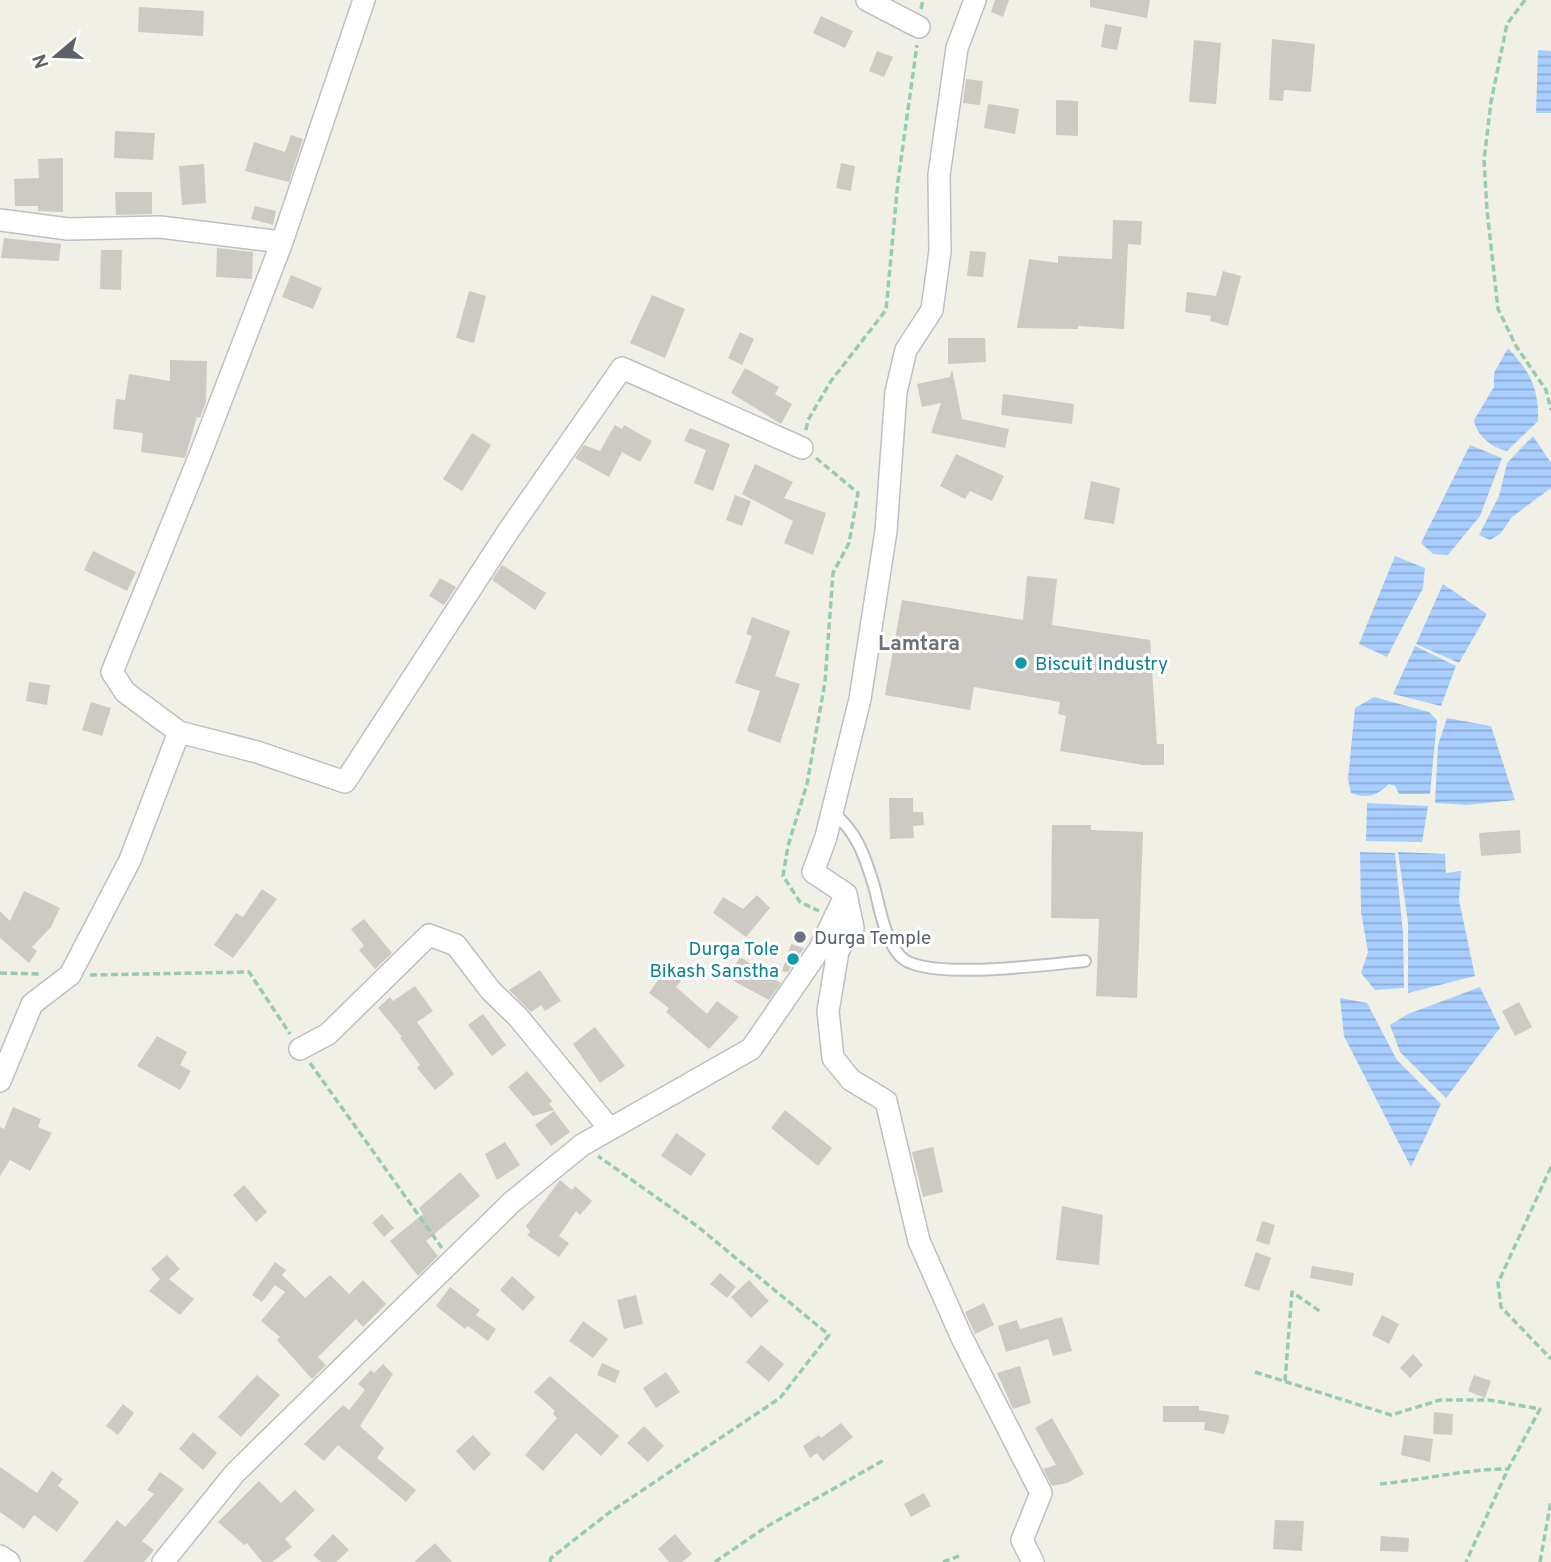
<svg xmlns="http://www.w3.org/2000/svg" width="1551" height="1562" viewBox="0 0 1551 1562" font-family="Overpass,sans-serif">
	<style>
		.water { fill: url(#water-rules) }
		.building { fill: #cccac3 }
		.lines { fill: none; stroke-linecap: round; stroke-linejoin: round }
		.service-casing { stroke: #bebfc6; stroke-width: 14 }
		.minor-casing { stroke: #bebfc6; stroke-width: 24 }
		.path { stroke: #98ccae; stroke-width: 3.5; stroke-dasharray: 7 3.5; stroke-linecap: butt }
		.service { stroke: #fff; stroke-width: 10 }
		.minor { stroke: #fff; stroke-width: 21 }
		.culture-dot { fill: #0f9aa8; stroke: #fff; stroke-width: 2.5 }
		.worship-dot { fill: #6b7280; stroke: #fff; stroke-width: 2.5 }
		.labels { text-anchor: middle; stroke-width: 6; stroke-linejoin: round; paint-order: stroke }
		.culture-label { font-size: 19px; fill: #0d838f; stroke: #fff; text-anchor: start }
		.worship-label { font-size: 19px; fill: #5b616d; stroke: #fff; text-anchor: start }
		.neighbourhood-label { font-size: 21px; font-weight: bold; fill: #6e737a; stroke: #fff }
	</style>
	<defs>
		<pattern id="water-rules" width="6" height="5" patternUnits="userSpaceOnUse" patternTransform="scale(1.75)"><rect width="6" height="5" fill="#a8ceff"/><path d="M0 2.5h6" fill="none" stroke="#8cabd2"/></pattern>
	</defs>
	<rect width="100%" height="100%" fill="#f1f0e6"/>
	<path class="water" d="M1538 50 1551 51V113H1536Z
		M1508 348C1530 372 1539 388 1538 421L1507 451C1492 448 1476 435 1474 420L1494 387V373Z
		M1533 436 1551 463V488L1512 517 1500 534 1490 540 1479 535 1499 496 1507 463Z
		M1470 445 1502 458 1480 516 1448 555 1433 554 1421 543Z
		M1395 556 1425 568 1423 588 1387 657 1359 644Z
		M1443 584 1487 614 1459 663 1416 644Z
		M1415 646 1456 666 1441 706 1393 694Z
		M1374 697 1429 712 1437 720 1430 794H1399L1395 786 1389 784C1377 796 1366 799 1351 793L1348 779 1355 708Z
		M1447 718 1491 726 1515 800 1467 805 1435 803 1438 745Z
		M1367 803 1428 806 1422 842 1366 841Z
		M1360 852 1395 853 1403 933 1404 988 1375 990 1361 973 1368 952 1361 912Z
		M1398 852 1445 854 1446 873 1461 871 1459 900 1475 976 1408 993V923Z
		M1480 987 1500 1028 1446 1098 1400 1052 1390 1025 1408 1014Z
		M1340 998 1367 1003 1397 1060 1441 1104 1411 1167 1344 1036Z"/>
	<path class="building" d="M995 0H1009L1003 17 991 12Z
		M1090 0H1150L1147 18 1090 7Z
		M139 7 204 11 203 36 138 32Z
		M821 16 853 31 845 48 813 33Z
		M1105 24 1122 27 1117 50 1101 47Z
		M1272 39 1315 44 1311 92 1284 90 1283 101 1269 100Z
		M1194 40 1221 43 1216 104 1189 102Z
		M877 51 893 57 884 77 869 71Z
		M966 79 983 81 980 105 963 103Z
		M1056 100 1078 101V136L1056 135Z
		M988 104 1019 109 1015 134 984 128Z
		M115 131 155 133 153 160 114 158Z
		M291 135 303 139 289 182 245 171 254 142 285 152Z
		M63 158V212L38 211V206H15L14 179 39 178 38 159Z
		M841 163 855 166 851 191 836 188Z
		M204 164 206 203 182 205 179 166Z
		M115 192H152V214L116 215Z
		M255 206 276 211 273 225 251 219Z
		M1113 220 1142 221 1141 245 1128 244 1124 329 1078 326V329L1017 328 1029 259 1058 263V256L1112 259Z
		M4 238 61 244 59 261 1 258Z
		M217 248 253 252 252 279 216 277Z
		M101 250H122L121 290 100 289Z
		M970 251 986 252 983 277 967 276Z
		M1223 271 1241 276 1228 326 1210 321 1211 316 1185 312 1187 292 1216 296Z
		M291 275 322 288 313 309 282 297Z
		M469 291 486 296 474 343 456 338Z
		M652 295 685 309 665 358 630 343Z
		M740 332 754 339 742 365 728 358Z
		M948 338H985L986 362 948 364Z
		M170 360 207 361 206 402 200 418 197 417 185 458 141 452 143 433 113 429 116 399 125 400 129 374 170 381Z
		M745 368 779 387 775 394 792 404 781 424 731 393Z
		M952 369 962 419 1009 429 1005 448 931 433 941 403 922 407 917 384 950 377Z
		M1003 394 1074 404 1072 424 1001 415Z
		M615 425 622 429 624 425 652 441 640 462 622 452 609 477 575 458 584 445 600 451Z
		M690 428 730 444 713 491 694 483 706 450 684 441Z
		M472 433 491 445 462 491 443 479Z
		M956 454 1004 476 992 501 970 491 965 499 940 486Z
		M755 464 793 482 784 498 826 513 813 555 784 543 793 521 742 494Z
		M1091 481 1120 488 1114 524 1084 519Z
		M735 495 751 501 742 526 726 520Z
		M93 551 136 572 127 591 84 570Z
		M502 565 546 593 535 610 492 580Z
		M1027 576 1057 579 1052 625 1150 640 1157 744H1164V765H1143L1060 751 1066 716 1058 714 1060 702 974 687 970 710 885 695 902 600 1023 620Z
		M440 578 456 587 444 605 429 596Z
		M752 617 790 631 775 676 800 684 780 743 747 731 760 691 735 683 752 636 746 634Z
		M29 682 50 685 47 705 26 701Z
		M91 702 111 708 102 736 82 730Z
		M889 798H913V812H923L924 825 913 826 914 838 890 839Z
		M1052 825H1091V830L1143 832 1137 998 1096 996 1099 919 1051 918Z
		M1520 830 1521 853 1481 856 1479 833Z
		M262 889 277 899 233 958 214 945 236 913 243 917Z
		M24 891 60 908 51 927 32 947 37 951 29 963 0 938V911L10 921Z
		M757 895 770 908 746 937 713 913 723 897 743 909Z
		M364 919 392 953 375 969 359 950 364 946 351 929Z
		M791 944 804 948 788 972 782 971Z
		M740 957 781 983 769 1000 728 978Z
		M666 969 681 981 676 987 707 1014 717 1001 739 1017 709 1049 666 1012 669 1008 649 993Z
		M540 970 561 1001 545 1011 541 1005 531 1012 509 990Z
		M415 986 433 1011 417 1022 454 1074 435 1090 417 1068 420 1065 400 1038 402 1037 378 1008 390 997 393 1001Z
		M1519 1002 1532 1027 1515 1036 1502 1011Z
		M483 1014 506 1045 492 1056 468 1025Z
		M595 1027 625 1066 600 1083 573 1044Z
		M157 1036 187 1052 180 1065 191 1071 180 1090 137 1066Z
		M527 1071 552 1101 549 1104 554 1110 533 1116 508 1087Z
		M13 1107 41 1119 38 1127 52 1133 30 1171 10 1160 0 1176V1127L4 1129Z
		M785 1110 832 1148 818 1166 771 1128Z
		M554 1111 570 1132 551 1146 535 1125Z
		M676 1133 706 1154 691 1176 661 1156Z
		M505 1142 520 1165 497 1180 485 1154Z
		M933 1147 943 1192 923 1197 912 1152Z
		M460 1172 480 1196 426 1241 438 1256 418 1276 390 1241 423 1214 419 1208Z
		M560 1180 572 1190 575 1186 592 1201 580 1215 576 1211 559 1236 569 1243 559 1257 527 1235 530 1232 526 1226Z
		M244 1185 267 1212 256 1222 233 1195Z
		M1062 1206 1103 1215 1099 1265 1056 1260Z
		M382 1214 394 1228 384 1237 372 1223Z
		M1262 1221 1275 1225 1269 1245 1256 1241Z
		M1256 1252 1271 1258 1259 1291 1244 1286Z
		M167 1255 180 1269 169 1279 194 1299 180 1315 149 1291 160 1279 151 1269Z
		M275 1262 286 1270 282 1275 305 1298 330 1275 349 1294 363 1280 386 1304 363 1327 356 1319 318 1357 326 1365 312 1379 277 1340 280 1337 261 1321 285 1292 275 1285 262 1302 252 1295Z
		M1312 1266 1354 1273 1352 1286 1310 1278Z
		M720 1273 736 1287 727 1298 710 1284Z
		M512 1276 535 1297 523 1311 500 1290Z
		M749 1280 769 1301 751 1318 731 1297Z
		M450 1287 480 1310 476 1315 496 1329 488 1341 468 1326 465 1329 436 1306Z
		M636 1295 643 1324 624 1329 617 1300Z
		M984 1303 994 1325 975 1334 965 1312Z
		M1382 1315 1399 1324 1389 1344 1372 1335Z
		M1062 1317 1072 1351 1053 1356 1048 1339 1006 1352 998 1326 1017 1320 1020 1329Z
		M583 1321 608 1339 593 1358 569 1341Z
		M761 1345 784 1364 769 1382 746 1362Z
		M1413 1354 1423 1365 1410 1378 1400 1368Z
		M602 1363 620 1371 615 1383 597 1375Z
		M383 1364 393 1374 360 1426 384 1448 377 1458 416 1490 406 1502 338 1445 324 1461 304 1444 343 1405 349 1410 365 1390 358 1384 371 1370 374 1373Z
		M1020 1366 1031 1403 1013 1409 997 1373Z
		M666 1372 680 1392 656 1408 643 1388Z
		M257 1375 280 1395 241 1437 218 1417Z
		M1474 1375 1491 1381 1485 1398 1468 1391Z
		M550 1376 619 1436 601 1456 576 1433 543 1471 525 1455 557 1418 553 1414 555 1411 534 1392Z
		M123 1404 134 1413 118 1435 106 1426Z
		M1163 1406H1199V1410L1229 1415 1228 1422 1224 1434 1204 1430 1205 1422H1163Z
		M1434 1412 1453 1414 1452 1435 1433 1434Z
		M1052 1418 1084 1474 1067 1483 1052 1486 1043 1469 1056 1465 1035 1428Z
		M841 1423 853 1437 823 1461 817 1453 810 1458 803 1446 819 1435 821 1438Z
		M644 1426 664 1446 648 1462 627 1443Z
		M193 1432 217 1453 203 1470 179 1449Z
		M473 1435 491 1454 474 1471 456 1451Z
		M1404 1435 1433 1439 1430 1462 1401 1455Z
		M0 1467 37 1493 52 1471 63 1479 58 1486 79 1502 57 1532 34 1515 24 1529 0 1512Z
		M160 1472 184 1489 142 1541 154 1550 144 1562H83L117 1520 125 1527 154 1494 147 1490Z
		M259 1481 281 1503 295 1490 315 1510 285 1539 292 1547 272 1562H262L247 1543 244 1545 218 1522Z
		M924 1493 931 1506 911 1517 904 1504Z
		M1275 1520 1304 1521 1302 1551 1273 1549Z
		M333 1534 349 1550 336 1562H321L313 1555Z
		M675 1534 692 1554 682 1562H669L658 1549Z
		M1381 1536 1409 1538 1408 1552 1380 1551Z
		M435 1543 452 1562H414Z"/>
	<g class="lines">
		<defs>
			<path id="service" d="M832 812C857 831 865 857 874 886 880 908 884 938 900 956 922 982 1050 964 1085 961"/>
			<path id="minor" d="M867 0 919 27
				M0 220 68 229 160 227 282 242
				M179 732 257 752 345 782 509 530 622 368 802 448
				M846 894 853 928 838 951 828 1011 833 1058 851 1080 886 1101 919 1241 962 1338 1041 1493 1022 1540 1033 1562
				M300 1049 328 1034 429 935 456 945 491 991 518 1017 610 1129
				M0 1081 32 1004 70 975 130 860 179 732 125 692 112 672 200 455 282 242 364 0
				M0 1556 9 1562
				M163 1562 235 1473 512 1202 582 1145 751 1049 819 950 846 894 813 872 826 837 860 699 886 531 896 392 906 350 932 310 940 251 939 175 957 48 975 0"/>
		</defs>
		<use href="#service" class="service-casing"/>
		<use href="#minor" class="minor-casing"/>
		<path class="path" d="M1525 0 1507 24 1491 102 1484 160 1487 210 1498 309 1516 346 1546 390 1551 410
			M921 9 923 0
			M806 430 808 420 831 381 886 310 898 181 917 45
			M816 458 858 493 849 543 833 573 825 682 807 784 788 846 783 876 800 902 819 911
			M0 973 40 974
			M90 975 249 972 290 1034
			M310 1063 442 1248
			M1551 1167 1498 1283 1501 1307 1551 1359
			M1255 1372 1391 1415 1440 1400H1489L1540 1409 1508 1469 1466 1562
			M1285 1381 1292 1292 1321 1312
			M1380 1484C1423 1480 1465 1469 1508 1469
			M550 1562 551 1558 610 1512 780 1398 829 1335 697 1226 598 1156
			M715 1562 766 1527 884 1460
			M943 1562 959 1556
			M1540 1562 1551 1501"/>
		<use href="#service" class="service"/>
		<use href="#minor" class="minor"/>
	</g>
	<g class="culture-dot">
		<circle cx="1021" cy="663" r="7"/>
		<circle cx="793" cy="959" r="7"/>
	</g>
	<circle class="worship-dot" cx="800" cy="937" r="7"/>
	<g class="labels">
		<g class="culture-label">
			<text x="1035" y="670">Biscuit Industry</text>
			<text x="779" y="955" text-anchor="end">Durga Tole<tspan x="779" dy="22">Bikash Sanstha</tspan></text>
		</g>
		<g class="worship-label">
			<text x="814" y="944">Durga Temple</text>
		</g>
		<g class="neighbourhood-label">
			<text x="919" y="650">Lamtara</text>
		</g>
	</g>
	<g transform="translate(56 56) rotate(251)" stroke="#ffffff" stroke-width="5" paint-order="stroke">
	<path d="M0-5L12 26L0 18L-12 26Z" fill="#5d6168"/>
	<text y="-10" font-size="19" font-weight="bold" text-anchor="middle" fill="#5d6168">N</text>
	</g>
</svg>
